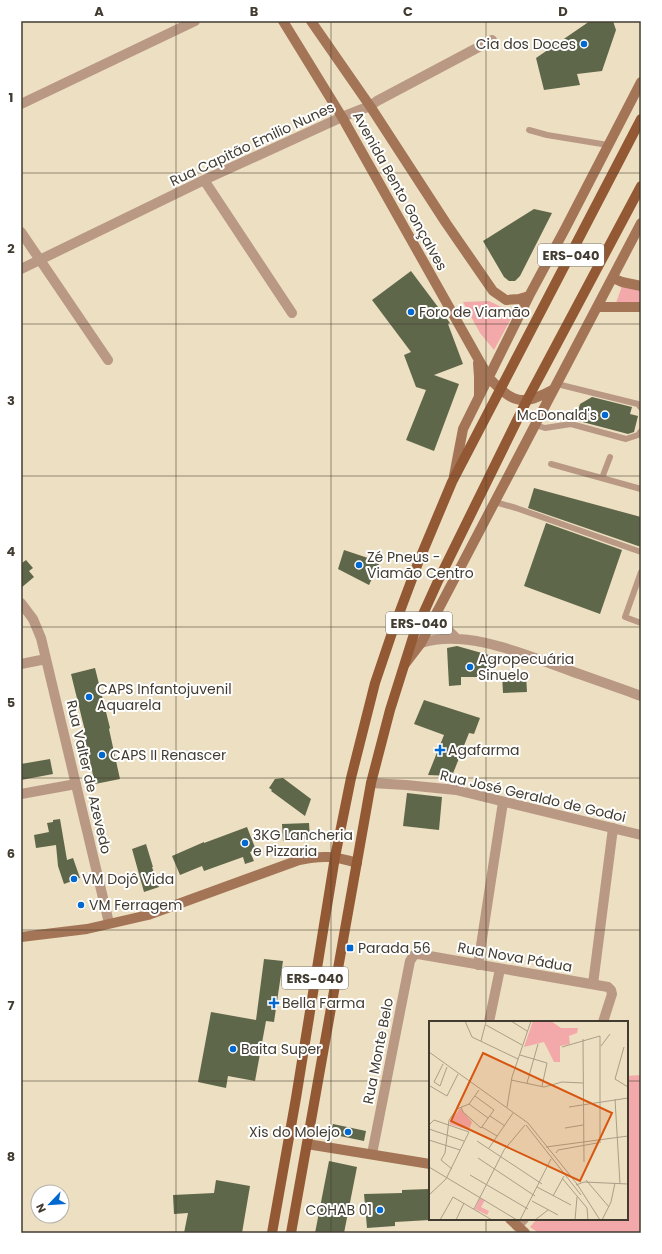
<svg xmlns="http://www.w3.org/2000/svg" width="662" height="1254" viewBox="0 0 662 1254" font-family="Poppins,sans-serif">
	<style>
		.green { fill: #f3a8a9 }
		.building { fill: #5f674b }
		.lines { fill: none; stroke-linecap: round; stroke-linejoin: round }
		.lane { stroke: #b99884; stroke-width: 6 }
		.street { stroke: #b99884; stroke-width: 10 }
		.secondary { stroke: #a37456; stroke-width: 10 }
		.primary { stroke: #935934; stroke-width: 10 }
		.grid { fill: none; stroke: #423c30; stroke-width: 1; stroke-opacity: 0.55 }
		.poi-dot { fill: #0068d0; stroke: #fff; stroke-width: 1.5 }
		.labels { text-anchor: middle; stroke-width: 4; stroke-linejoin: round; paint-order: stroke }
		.shield { fill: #fff; stroke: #7b766e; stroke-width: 1 }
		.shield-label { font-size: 13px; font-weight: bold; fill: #423c30 }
		.poi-label { font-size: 14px; fill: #423c30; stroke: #fff; text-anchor: start }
		.street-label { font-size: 14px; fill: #423c30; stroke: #fff }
		.inset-road { fill: none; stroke: #a99e87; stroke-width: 1 }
		.view { fill: #d75610; fill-opacity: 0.15; stroke: #d75610; stroke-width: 2 }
		.inset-edge { fill: none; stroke: #423c30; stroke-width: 2 }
		.neatline { fill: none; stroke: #423c30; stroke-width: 1.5 }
		.grid-label { font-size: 13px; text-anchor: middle; font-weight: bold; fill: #423c30 }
	</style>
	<rect width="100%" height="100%" fill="#eddfc1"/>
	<path class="green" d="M622 286 641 288V305L616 303Z
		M489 301 514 313 494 350 480 333 463 302Z
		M641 1075V1233H539L530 1227 537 1219H627V1076Z"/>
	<path class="building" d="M590 21H613L616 30 602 71 577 74 580 85 544 90 536 58Z
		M534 209 552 213 520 276 515 281H509L504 277 483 241Z
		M411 271 450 323 448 324 463 364 434 375 459 384 434 451 406 440 426 390 416 387 404 355 411 352 372 300Z
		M592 397 632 407 630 414 638 416 634 432 628 434 575 420 580 404Z
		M534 488 641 517V547L528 508Z
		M546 523 622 550 600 614 524 586Z
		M344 550 380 562 369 585 338 569Z
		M26 560 33 568 29 571 34 577 21 588V562L22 563Z
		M457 646 496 657 489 677H461V685L449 686 447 648Z
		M95 668 110 728 109 729 120 779 95 784 83 731H85L71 674Z
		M502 675H526L527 692 503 693Z
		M424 700 480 718 474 734 469 733 452 776 428 775 444 735 414 724Z
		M50 759 53 774 21 780V764Z
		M283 778 311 799 305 816 271 791 272 790 269 788 275 779Z
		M407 793 442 797 439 830 403 826Z
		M60 819 67 860 73 858 80 878 64 884 58 866 56 845 36 848 34 835 49 832 47 823 53 822V820Z
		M309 823 310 839 283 841 282 824Z
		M247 827 256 850 250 852 254 861 245 864 243 857 204 871 202 866 180 875 172 856 204 842V843Z
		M146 844 153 867H152L159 887 144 892 132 849Z
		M264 959 283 961 274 1022 266 1021 255 1081 228 1076 226 1088 198 1082 211 1012 256 1020Z
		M333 1124 366 1131 364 1141 330 1134Z
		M329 1161 357 1167 344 1233H315Z
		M216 1180 250 1186 242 1233H184L188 1213 174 1214 173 1195 214 1193Z
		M429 1189 430 1220 395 1222V1226L367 1228 364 1194 402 1193V1190Z"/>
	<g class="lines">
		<path class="lane" d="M529 130 547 135 608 145
			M557 384 638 404 641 408
			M535 425 545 428 571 424 626 439 638 435 641 431
			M551 464 641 489
			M602 478 610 457
			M495 502 516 508 641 552
			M641 572 625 617 641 623"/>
		<path class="street" d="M21 104 195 21
			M204 180 292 313
			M21 232 108 360
			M21 269 204 180 342 117 370 106 377 101 492 40
			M21 603 33 619 41 638 109 923
			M437 612 445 627 457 639
			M421 643C464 629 519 652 560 667 587 677 614 686 641 696
			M21 664 46 659
			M371 783 406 785 456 790 641 835
			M21 794 76 784
			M478 965 503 802
			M593 984 613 828
			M489 1022 500 969
			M372 1154 410 961 414 955 418 954 608 987 611 990 612 994 603 1022
			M517 1226 524 1219"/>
		<path class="secondary" d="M283 21 342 117 489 378C513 403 522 407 554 389
			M311 21 370 106 446 223 493 291 506 300 519 299 529 296
			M613 278 622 282 641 286
			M597 307H641
			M478 363 479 377V395
			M454 476 463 429 529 296 565 229 641 82
			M405 664 421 643 437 612 641 223
			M21 937 87 929 148 915 299 860C322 855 335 856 357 863
			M307 1144 430 1164
			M510 1219 525 1233"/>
		<path class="primary" d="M272 1233 296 1098 335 857 351 778 375 683 394 627 418 563 452 482 641 119
			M291 1233 371 783 390 710 414 634 438 581 527 400 641 186"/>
	</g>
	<path class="grid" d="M176 21V1233M331 21V1233M486 21V1022M21 173H641M21 324H641M21 476H641M21 627H641M21 778H641M21 930H641M21 1081H430M627 1081H641M486 1219V1233"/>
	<g class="poi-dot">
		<circle cx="584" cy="44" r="4"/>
		<circle cx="411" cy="312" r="4"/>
		<circle cx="605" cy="415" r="4"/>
		<circle cx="359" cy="565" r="4"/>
		<circle cx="470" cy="667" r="4"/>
		<circle cx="89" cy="697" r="4"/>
		<path d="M438 744h4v4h4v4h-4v4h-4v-4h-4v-4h4z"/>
		<circle cx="102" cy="755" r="4"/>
		<circle cx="245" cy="843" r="4"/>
		<circle cx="74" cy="879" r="4"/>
		<circle cx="81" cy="905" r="4"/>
		<rect x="346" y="944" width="8" height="8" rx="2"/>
		<path d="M272 997h4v4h4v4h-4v4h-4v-4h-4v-4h4z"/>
		<circle cx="233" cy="1049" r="4"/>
		<circle cx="348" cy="1132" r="4"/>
		<circle cx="380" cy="1210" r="4"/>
	</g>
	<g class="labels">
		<g class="shield">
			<rect x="538" y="244" width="66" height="22" rx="3"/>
			<rect x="386" y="612" width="66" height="22" rx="3"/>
			<rect x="282" y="967" width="66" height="22" rx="3"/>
		</g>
		<g class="shield-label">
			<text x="571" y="260">ERS-040</text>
			<text x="419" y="628">ERS-040</text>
			<text x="315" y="983">ERS-040</text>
		</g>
		<g class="poi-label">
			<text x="576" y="49" text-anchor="end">Cia dos Doces</text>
			<text x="419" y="317">Foro de Viamão</text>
			<text x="597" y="420" text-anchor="end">McDonald's</text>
			<text x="367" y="562">Zé Pneus -<tspan x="367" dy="16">Viamão Centro</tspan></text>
			<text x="478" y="664">Agropecuária<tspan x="478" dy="16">Sinuelo</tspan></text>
			<text x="97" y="694">CAPS Infantojuvenil<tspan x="97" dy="16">Aquarela</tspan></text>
			<text x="448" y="755">Agafarma</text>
			<text x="110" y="760">CAPS II Renascer</text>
			<text x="253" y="840">3KG Lancheria<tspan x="253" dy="16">e Pizzaria</tspan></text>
			<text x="82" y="884">VM Dojô Vida</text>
			<text x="89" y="910">VM Ferragem</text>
			<text x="358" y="953">Parada 56</text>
			<text x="282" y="1008">Bella Farma</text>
			<text x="241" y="1054">Baita Super</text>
			<text x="340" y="1137" text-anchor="end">Xis do Molejo</text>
			<text x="372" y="1215" text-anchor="end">COHAB 01</text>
		</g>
		<g class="street-label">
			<text transform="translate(252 144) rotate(-25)" y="5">Rua Capitão Emilio Nunes</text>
			<text transform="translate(400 191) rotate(61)" y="5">Avenida Bento Gonçalves</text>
			<text transform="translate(89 777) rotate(77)" y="5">Rua Valter de Azevedo</text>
			<text transform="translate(533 796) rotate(13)" y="5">Rua José Geraldo de Godoi</text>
			<text transform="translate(515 957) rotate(10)" y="5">Rua Nova Pádua</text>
			<text transform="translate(378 1051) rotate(-79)" y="5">Rua Monte Belo</text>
		</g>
	</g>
	<g transform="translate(429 1021)">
		<rect width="199" height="199" fill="#eddfc1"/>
		<path d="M104 0H122L132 7H149L148 12 140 15 141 23 131 25V41H125L115 21 95 26ZM31 87 43 101 40 109 20 103ZM51 177 56 179 52 186 60 190 58 194 46 188Z" fill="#f3a8a9"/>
		<path class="inset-road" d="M36 0 43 16 89 38M82 0 98 10M57 4 93 24M171 15V122M154 18 155 141M52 20 57 1M172 25 181 13M133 26 171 15M195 26 186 58 199 66M0 31 99 102 148 163 171 199M91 34 118 42 113 65M14 43 5 61 11 65 18 46M82 59 115 66 133 61 154 62M98 62 109 23M1 65 18 75 29 53M186 78 191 163M40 83 59 97M32 86 34 91 52 107 65 89 46 75M78 86 83 56 102 0M140 86 199 77M61 95 76 105M0 104 5 99 40 111 17 158 0 174M97 104 152 174M53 106 68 115M136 107 154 104M0 108 35 120M0 119 31 129M48 120 113 163M117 126 199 115M60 127 84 92M127 132 129 129 168 122M49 137 106 175M0 146 88 199M23 148 12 139 16 132 20 99 28 88 40 83 50 69M41 154 99 188M133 157 158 187 159 199M157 159 180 186M147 164 155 161 199 163M108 166 142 184M124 175 135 155M103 180 129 194M45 188 75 129 96 104M11 199 24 176 63 199M27 199 35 182M91 199 122 138M106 199 119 189M146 199 148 176M173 199 182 181 186 162"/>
		<path class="view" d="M54 32 183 92 151 160 22 100Z"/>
		<rect width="199" height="199" class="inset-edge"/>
	</g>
	<rect width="662" height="1254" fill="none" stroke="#ffffff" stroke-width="44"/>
	<g transform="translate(50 1204) rotate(245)"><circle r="19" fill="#ffffff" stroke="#b3b1ac"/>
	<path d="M0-3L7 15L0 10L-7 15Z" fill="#0068d0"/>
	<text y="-6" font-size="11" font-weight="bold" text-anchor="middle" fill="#423c30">N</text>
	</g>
	<rect x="22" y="22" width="618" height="1210" class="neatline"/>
	<g class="grid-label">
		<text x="99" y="16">A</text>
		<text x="254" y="16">B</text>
		<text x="408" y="16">C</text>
		<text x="563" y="16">D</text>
		<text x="11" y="102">1</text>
		<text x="11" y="253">2</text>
		<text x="11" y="405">3</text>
		<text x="11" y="556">4</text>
		<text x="11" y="707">5</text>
		<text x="11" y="858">6</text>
		<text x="11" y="1010">7</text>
		<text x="11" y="1161">8</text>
	</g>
</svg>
